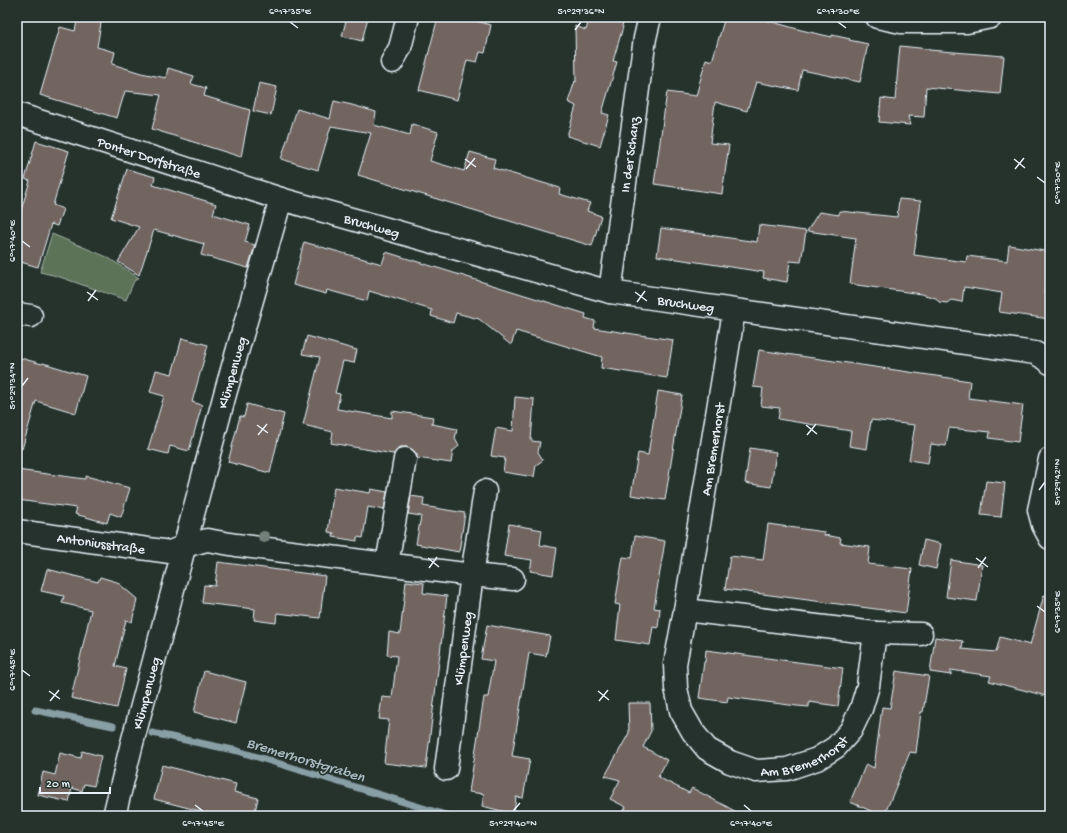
<svg xmlns="http://www.w3.org/2000/svg" width="1067" height="833" viewBox="0 0 1067 833" font-family="'Gochi Hand',sans-serif">
	<style>
		.green { fill: #5b7358; stroke: #a2b2a8 }
		.lines { fill: none; stroke-linecap: round; stroke-linejoin: round }
		.stream { stroke: #899fa6; stroke-width: 7 }
		.building { fill: #726560; stroke: #e8f1f8 }
		.minor-casing { stroke: #e8f1f8; stroke-width: 25 }
		.minor { stroke: #26332d; stroke-width: 22 }
		.tree { fill: #728079 }
		.ticks { fill: none; stroke: #e8f1f8; stroke-width: 1.5 }
		.labels { text-anchor: middle; stroke-width: 3; stroke-linejoin: round; paint-order: stroke }
		.street-label { font-size: 14px; fill: #e8f1f8; stroke: #26332d }
		.water-label { font-size: 15px; font-style: italic; fill: #a9bbc2; stroke: #26332d }
		.neatline { fill: none; stroke: #e8f1f8; stroke-width: 1.5 }
		.ticks-label { font-size: 10px; text-anchor: middle; fill: #e8f1f8 }
	</style>
	<rect width="100%" height="100%" fill="#26332d"/>
	<filter id="ink" filterUnits="userSpaceOnUse"><feTurbulence type="fractalNoise" baseFrequency=".025" numOctaves="2"/><feDisplacementMap in="SourceGraphic" scale="8" xChannelSelector="R" yChannelSelector="G"/><feConvolveMatrix kernelMatrix="1 2 1 2 8 2 1 2 1" color-interpolation-filters="sRGB"/></filter>
	<g filter="url(#ink)">
		<path class="green" d="M52 234 107 257 139 278 134 281 126 300 57 276 40 272Z"/>
		<g class="lines">
			<path class="stream" d="M35 710 113 726
				M152 733 238 751 449 816"/>
		</g>
		<path class="building" d="M78 17H102L97 47 115 52 112 64 141 73 166 78 168 68 194 76 191 84 206 88 204 96 250 110 241 157 152 129 161 95 125 91 117 118 40 95 60 27 75 31Z
			M347 17H368L362 41 342 36Z
			M438 17H473L472 20 491 25 485 53 480 52 477 62 467 60 457 100 419 90Z
			M590 17H625L622 26 623 27 613 61 617 62 602 113 609 115 600 146 567 136 576 106 568 102 575 81 576 82 575 26 586 30Z
			M725 17H755L801 30 832 37V35L850 39 849 40 868 44 860 82 802 70 798 90 756 82 747 111 715 102 710 143 729 145 722 194 654 184 667 92 696 96 706 59 712 61Z
			M900 46 929 49V50L1004 56 1000 94 926 87 924 117 908 116 910 125 879 122 881 98 895 100Z
			M259 83 277 87 271 115 253 111Z
			M334 101 352 105 376 112 374 125 410 135 412 124 438 132 430 161 464 171 470 152 495 159 493 168 560 188 559 194 590 203 587 211 601 216 592 246 358 175 371 133 331 126 318 170 281 159 297 109 330 119Z
			M36 141 69 151 53 205 63 209 57 226 51 224 38 267 17 261V223L30 181 25 179Z
			M127 169 155 177 153 185 216 204 213 214 250 225 245 242 255 245 248 268 201 255 204 244 154 230 139 275 118 262 139 227 111 218Z
			M899 199 921 201 914 255 966 262 967 256 1007 261 1009 245 1050 252V260L1044 293H1050V319L999 312 1002 293 964 287 962 302 951 300 947 303 939 302 936 298 921 294 850 284 856 238 807 231 819 212 839 215V211L897 217Z
			M759 225 806 231 801 262 790 261 787 282 763 278 764 272 657 256 661 228 757 242Z
			M304 242 339 252 382 264 386 252 586 314 585 318 595 321 594 328 673 340 667 378 601 368 602 357 516 331 511 345 479 319 456 313 453 323 431 316 432 310 369 291 367 301 327 290 326 294 293 285Z
			M307 336 357 350 354 363 343 361 335 393 340 394 337 409 392 418V411L413 414 433 417 432 424 457 429 455 439 459 446 453 451 451 463 417 458V454L413 450 407 447H400L396 451 394 454H393L331 443 333 432 303 425 320 357 302 354Z
			M182 338 208 345 192 402 202 405 189 451 170 446 168 454 148 449 164 396 150 392 156 370 172 374Z
			M759 350 970 381 968 398 1023 405 1018 442 989 438 990 432 949 428 946 446 931 444 928 463 909 460 915 425 871 420 867 449 849 446 851 431 778 419 780 408 761 406 763 388 753 387Z
			M17 357 42 364 43 363 86 376 76 413 36 401 22 449 17 448Z
			M658 391 682 395 665 500 631 495 638 453 648 455Z
			M515 397 534 399 531 441 540 442 538 452 543 460 536 465 534 477 503 472 505 458 491 456 496 428 513 431Z
			M247 404 284 414 270 473 228 462 240 416 244 417Z
			M750 448 776 452 771 487 745 483Z
			M17 470 85 479 86 476 130 488 121 517 110 513 107 523 75 514 77 508 17 500Z
			M986 481 1005 483 1001 517 981 515Z
			M334 487 370 493 371 489 387 492 384 510 368 507 363 538 357 537V541L333 537 334 533 328 532Z
			M411 496 424 498 423 506 465 513 459 552 416 544 421 516 408 514Z
			M509 524 542 530 540 545 557 548 553 575 530 571 532 560 504 556Z
			M768 524 824 532V535L841 538 840 543 870 547 868 564 912 569 906 613 725 589 730 556 763 560Z
			M635 536 665 541 654 608 660 609 658 628 653 627 650 645 616 640 620 605 615 604 623 557 632 558Z
			M924 540 941 544 936 569 919 565Z
			M951 560 982 565 977 601 946 597Z
			M218 562 325 576 320 618 277 613 276 623 254 620 255 609 202 603 204 585 215 586Z
			M47 569 98 582 100 577 117 582 137 599 132 622 126 620 115 666 126 669 117 708 71 698 91 610 62 603 64 596 41 591Z
			M406 581 424 583 423 593 447 596 426 768 384 763 389 720 379 719 382 697 392 698 397 656 387 655 388 644 389 632 400 634Z
			M1044 595 1050 596V697L989 681 991 676 951 670V675L930 672 935 637 963 641 962 649 996 652 1000 637 1030 645Z
			M487 625 550 636 546 656 529 653 512 756 530 759 523 798 516 797 514 814 482 806 484 794 469 792 484 697H488L494 661 481 659Z
			M706 650 843 668 838 706 809 702V707L797 706 728 697 727 702 699 698 704 662H705Z
			M204 671 246 682 236 723 194 712Z
			M896 671 929 676 923 712H921L916 753 910 752 884 816H883L850 802 866 764 874 768 882 707 890 708Z
			M628 703H650L651 731 643 747 667 760 658 777 689 793 692 788 744 816H621L626 807 610 799 620 780 605 776 629 733Z
			M82 751 101 756 94 786 84 784 82 791 72 788 69 802 38 795 43 772 55 775 60 753 81 758Z
			M162 765 236 784 234 792 258 798 254 816H199L200 811 154 799Z"/>
		<g class="lines">
			<defs>
				<g id="minor">
					<path d="M877 17 901 22H967L991 17"/>
					<path d="M392 62 400 48 408 17"/>
					<path id="s1" d="M17 114 281 199 610 292 1035 353 1046 359 1050 363"/>
					<path id="s2" d="M610 292 645 38 650 17"/>
					<path id="s3" d="M734 311 685 610 675 664 676 688 681 711 693 732 707 749 730 762 756 771 787 769 817 759 836 747 851 730 861 709 868 686 875 633 921 634"/>
					<path d="M17 314 31 316"/>
					<path d="M1050 459 1039 510 1043 525 1050 538"/>
					<path id="s4" d="M17 531 170 552 185 546 207 540 236 545 472 575 513 579"/>
					<path d="M387 564 405 459"/>
					<path d="M685 610 875 633"/>
					<path id="s5" d="M446 769 472 575 485 491"/>
					<path id="s6" d="M114 816 131 747 225 394 281 199"/>
				</g>
			</defs>
			<use href="#minor" class="minor-casing"/>
			<use href="#minor" class="minor"/>
		</g>
		<circle class="tree" cx="264" cy="537" r="6"/>
	</g>
	<path class="ticks" d="M290 22 298 28M838 22 846 28M575 30 581 22M465 159 476 167M1014 159 1025 168M466 169 475 158M1015 169 1024 158M1037 177 1045 183M22 241 30 247M87 292 98 300M635 292 647 301M88 301 96 290M637 302 645 291M22 386 28 378M257 425 268 433M806 425 817 434M258 435 267 424M807 435 816 424M1039 490 1045 482M428 558 439 567M976 558 988 567M429 568 437 557M978 568 986 557M1037 606 1045 612M22 670 30 676M49 691 60 699M598 691 609 700M50 701 59 690M599 701 608 690M195 805 203 811M744 805 751 811M513 811 520 803"/>
	<g class="labels">
		<g class="street-label">
			<text dy="5" stroke="none"><textPath href="#s2" startOffset="139">In der Schanz</textPath></text>
			<text dy="5" stroke="none"><textPath href="#s1" startOffset="139">Ponter Dorfstraße</textPath></text>
			<text dy="5" stroke="none"><textPath href="#s1" startOffset="372">Bruchweg</textPath></text>
			<text dy="5" stroke="none"><textPath href="#s1" startOffset="696">Bruchweg</textPath></text>
			<text dy="5" stroke="none"><textPath href="#s6" startOffset="459">Klümpenweg</textPath></text>
			<text transform="translate(712 449) rotate(-81)" y="5">Am Bremerhorst</text>
			<text dy="5" stroke="none"><textPath href="#s4" startOffset="85">Antoniusstraße</textPath></text>
			<text dy="5" stroke="none"><textPath href="#s5" startOffset="122">Klümpenweg</textPath></text>
			<text dy="5" stroke="none"><textPath href="#s6" startOffset="127">Klümpenweg</textPath></text>
			<text dy="5" stroke="none"><textPath href="#s3" startOffset="557">Am Bremerhorst</textPath></text>
		</g>
		<g class="water-label">
			<text transform="translate(306 759) rotate(17)" y="5">Bremerhorstgraben</text>
		</g>
	</g>
	<rect width="1067" height="833" fill="none" stroke="#26332d" stroke-width="44"/>
	<path d="M40 787v6h70v-6" fill="none" stroke="#e8f1f8" stroke-width="2"/>
	<text x="46" y="787" font-size="12" fill="#e8f1f8" stroke="#26332d" stroke-width="3" paint-order="stroke">20 m</text>
	<rect x="22" y="22" width="1023" height="789" class="neatline"/>
	<g class="ticks-label">
		<text x="290" y="14">6°17'35"E</text>
		<text x="581" y="14">51°29'36"N</text>
		<text x="838" y="14">6°17'30"E</text>
		<text transform="translate(1056 183) rotate(-90)" y="4">6°17'30"E</text>
		<text transform="translate(11 241) rotate(-90)" y="4">6°17'40"E</text>
		<text transform="translate(11 386) rotate(-90)" y="4">51°29'34"N</text>
		<text transform="translate(1056 482) rotate(-90)" y="4">51°29'42"N</text>
		<text transform="translate(1056 612) rotate(-90)" y="4">6°17'35"E</text>
		<text transform="translate(11 670) rotate(-90)" y="4">6°17'45"E</text>
		<text x="203" y="826">6°17'45"E</text>
		<text x="513" y="826">51°29'40"N</text>
		<text x="751" y="826">6°17'40"E</text>
	</g>
</svg>
